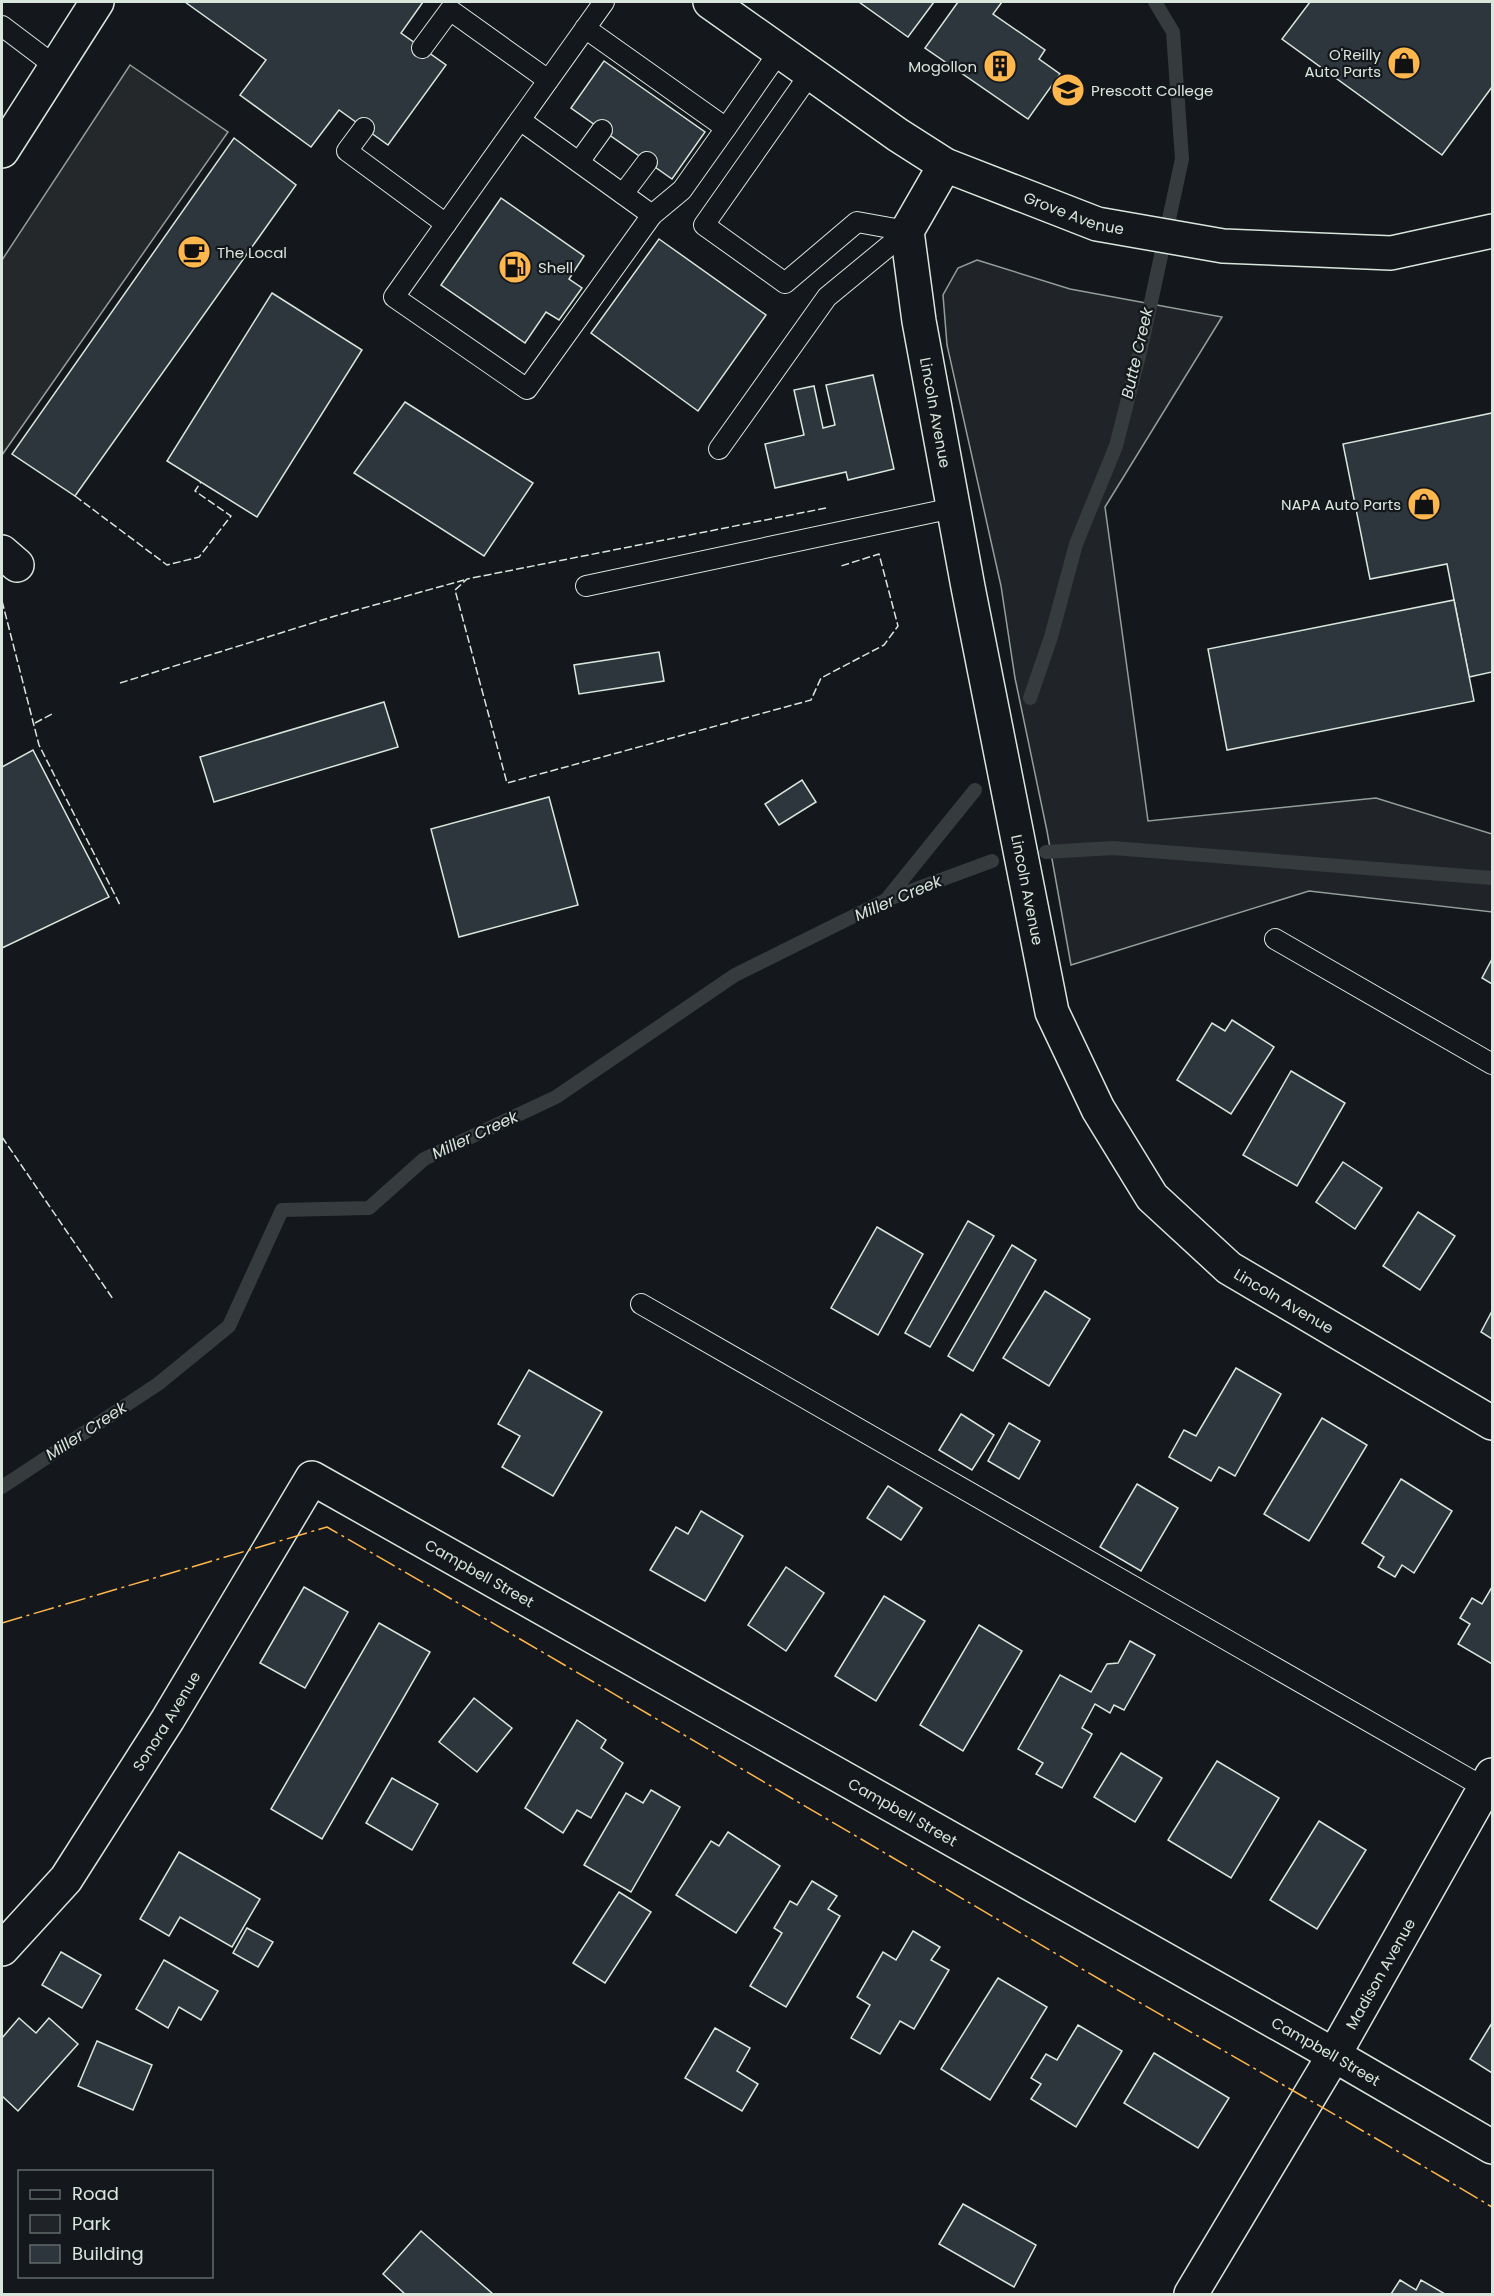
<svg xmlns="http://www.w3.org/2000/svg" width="1494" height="2296" font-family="Poppins,sans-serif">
	<rect width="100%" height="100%" fill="#14181c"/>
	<path fill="#202428" stroke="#939e99" stroke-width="1.5" d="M977 260 1070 289 1222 317 1105 507 1148 821 1376 798 1492 834V912L1309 891 1071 965 1047 831 1015 678 1001 586 947 345 943 295 958 268Z"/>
	<path fill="#24282b" stroke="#939e99" stroke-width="1.5" d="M130 65 228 132 2 455V260Z"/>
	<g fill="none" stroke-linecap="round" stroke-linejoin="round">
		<g stroke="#363b3e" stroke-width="14">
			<path d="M1030 698 1051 637 1076 544 1116 446 1141 348 1182 159 1173 32 1155 2"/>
			<path d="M1046 852 1113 848 1492 878"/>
			<path d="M886 900 975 790"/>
			<path d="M2 1487 158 1384 229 1326 282 1210 369 1208 424 1159 556 1097 735 975 886 900 992 861"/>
		</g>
	</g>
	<g fill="#2c363c" stroke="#d8e6dc" stroke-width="1.5">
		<path d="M185 2H423L401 33 446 65 388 145 339 110 311 147 240 95 266 60Z"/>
		<path d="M859 2H934L908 37Z"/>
		<path d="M958 2H1002L993 14 1045 50 1039 59 1060 74 1028 119 925 48Z"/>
		<path d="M1310 2H1492V87L1442 155 1282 39Z"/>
		<path d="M604 61 705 132 672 179 571 108Z"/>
		<path d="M234 138 296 185 75 496 12 454Z"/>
		<path d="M501 198 584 256 569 279 582 288 559 320 546 312 525 343 441 285Z"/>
		<path d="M659 239 766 315 698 411 591 333Z"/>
		<path d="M272 293 362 350 257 517 167 461Z"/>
		<path d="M873 375 894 469 848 480 846 472 775 488 765 444 804 435 794 390 814 386 823 428 835 425 826 385Z"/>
		<path d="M405 402 533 483 484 556 354 473Z"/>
		<path d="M1492 413V672L1469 677 1447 564 1370 579 1343 444Z"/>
		<path d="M1454 600 1474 701 1227 750 1208 649Z"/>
		<path d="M659 652 664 681 579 694 574 665Z"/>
		<path d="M384 702 398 747 214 802 200 757Z"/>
		<path d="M33 750 109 897 2 948V767Z"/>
		<path d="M802 780 816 802 779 825 765 804Z"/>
		<path d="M549 797 578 905 459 937 431 829Z"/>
		<path d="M1492 959V984L1482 978Z"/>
		<path d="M1232 1020 1274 1047 1231 1114 1177 1080 1212 1023 1225 1031Z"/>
		<path d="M1291 1071 1345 1103 1297 1186 1243 1155Z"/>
		<path d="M1343 1162 1382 1188 1355 1229 1316 1202Z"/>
		<path d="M1418 1212 1455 1236 1420 1290 1383 1266Z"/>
		<path d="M968 1221 994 1236 930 1347 905 1333Z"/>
		<path d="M877 1227 923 1254 878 1335 831 1308Z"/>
		<path d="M1012 1245 1036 1260 973 1371 948 1356Z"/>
		<path d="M1045 1291 1090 1319 1049 1386 1003 1358Z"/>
		<path d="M1492 1311V1339L1481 1332Z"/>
		<path d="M1236 1368 1281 1394 1235 1476 1219 1467 1211 1481 1169 1457 1184 1430 1196 1436Z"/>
		<path d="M529 1370 602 1412 553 1496 502 1467 520 1436 498 1424Z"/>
		<path d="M961 1414 994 1435 972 1470 939 1450Z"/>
		<path d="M1322 1418 1367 1445 1309 1541 1264 1514Z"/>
		<path d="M1009 1423 1040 1441 1019 1479 988 1461Z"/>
		<path d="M1401 1479 1452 1511 1414 1573 1402 1565 1395 1577 1378 1567 1384 1557 1362 1543Z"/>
		<path d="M1137 1484 1178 1508 1141 1571 1100 1547Z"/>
		<path d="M888 1486 922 1508 901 1540 867 1518Z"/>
		<path d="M701 1511 743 1536 705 1601 650 1570 676 1527 688 1534Z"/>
		<path d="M786 1567 824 1593 786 1651 748 1625Z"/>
		<path d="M304 1587 348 1612 305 1688 260 1663Z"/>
		<path d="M1492 1587V1664L1458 1644 1470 1624 1460 1618 1472 1598 1482 1604Z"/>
		<path d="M884 1596 925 1621 876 1701 835 1676Z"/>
		<path d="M379 1623 430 1652 322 1839 271 1809Z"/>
		<path d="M979 1625 1022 1651 963 1751 920 1725Z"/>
		<path d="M1130 1641 1155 1655 1124 1710 1114 1705 1110 1713 1095 1704 1082 1728 1092 1734 1062 1788 1036 1774 1043 1763 1018 1749 1060 1675 1091 1692 1107 1664 1118 1663Z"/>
		<path d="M474 1698 512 1728 477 1772 439 1742Z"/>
		<path d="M577 1720 606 1740 601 1748 623 1763 591 1818 577 1810 563 1833 525 1808Z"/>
		<path d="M1121 1753 1162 1778 1135 1822 1094 1797Z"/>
		<path d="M1217 1761 1279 1798 1231 1878 1168 1840Z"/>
		<path d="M392 1778 438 1804 412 1850 366 1823Z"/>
		<path d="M651 1790 680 1807 631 1892 584 1865 626 1793 643 1803Z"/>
		<path d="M1319 1821 1366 1850 1317 1929 1270 1900Z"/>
		<path d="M728 1832 780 1866 736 1933 676 1895 711 1841 719 1846Z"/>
		<path d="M179 1852 260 1899 232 1947 180 1917 169 1936 140 1919Z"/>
		<path d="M812 1881 837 1896 828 1909 840 1916 786 2007 750 1986 782 1933 774 1928 790 1901 797 1905Z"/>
		<path d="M619 1892 651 1912 605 1983 573 1963Z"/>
		<path d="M247 1928 273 1942 258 1967 233 1953Z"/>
		<path d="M913 1931 940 1947 931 1960 949 1970 914 2029 900 2021 880 2054 851 2038 870 2005 857 1997 883 1952 896 1960Z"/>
		<path d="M61 1952 101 1975 82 2008 42 1985Z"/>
		<path d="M164 1960 218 1991 201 2020 179 2007 168 2028 136 2009Z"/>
		<path d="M998 1978 1047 2007 990 2100 941 2069Z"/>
		<path d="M19 2018 36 2033 49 2018 78 2044 18 2111 2 2096V2038Z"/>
		<path d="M1492 2023V2073L1470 2059Z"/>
		<path d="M1078 2025 1122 2051 1076 2127 1031 2099 1041 2084 1031 2078 1046 2054 1057 2060Z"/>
		<path d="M715 2028 750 2048 737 2071 758 2084 742 2111 685 2078Z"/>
		<path d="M97 2041 152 2065 133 2110 78 2086Z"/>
		<path d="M1154 2053 1229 2098 1198 2148 1124 2103Z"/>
		<path d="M963 2204 1036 2245 1014 2287 939 2244Z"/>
		<path d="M421 2231 493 2294H405L383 2274Z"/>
		<path d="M1400 2280 1416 2290 1421 2280 1445 2294H1391Z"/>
	</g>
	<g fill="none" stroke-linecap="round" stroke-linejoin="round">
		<defs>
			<g id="service">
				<path d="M2 26 55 66"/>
				<path d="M585 28 726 128 682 190 652 215 527 389 394 297 604 2"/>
				<path d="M422 48 450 10 548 80"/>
				<path d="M810 74 704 225 785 283 857 222 907 231"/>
				<path d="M520 120 652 215"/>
				<path d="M364 128 347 151 446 224"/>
				<path d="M726 128 779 52"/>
				<path d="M579 162 602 130"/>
				<path d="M623 194 647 162"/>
				<path d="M719 449 827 297 907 231"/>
				<path d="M586 586 953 508"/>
				<path d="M1275 939 1492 1064"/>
				<path d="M641 1304 1485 1788"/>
			</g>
			<g id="minor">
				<path d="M2 151 97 2"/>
				<path id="s1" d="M945 165 907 231 919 321 968 587 1052 1012 1098 1109 1152 1197 1229 1268 1492 1423"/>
				<path d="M2 552 17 565"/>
				<path id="s2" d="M2 1949 66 1879 168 1719 312 1478 1334 2055 1492 2147"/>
				<path id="s3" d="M1191 2294 1334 2055 1492 1775"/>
			</g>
			<g id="secondary">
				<path id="s4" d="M710 2 898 135 945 165 1097 224 1223 246 1391 253 1492 231"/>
			</g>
		</defs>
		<use href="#service" stroke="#d8e6dc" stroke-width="22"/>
		<use href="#minor" stroke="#d8e6dc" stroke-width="36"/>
		<use href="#secondary" stroke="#d8e6dc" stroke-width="36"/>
		<use href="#service" stroke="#14181c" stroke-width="20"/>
		<use href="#minor" stroke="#14181c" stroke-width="33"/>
		<use href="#secondary" stroke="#14181c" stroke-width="33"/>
		<g stroke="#d8e6dc" stroke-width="1.5" stroke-dasharray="8 3" stroke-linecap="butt">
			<path d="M75 496 167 565 199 557 231 516 195 491 201 482"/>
			<path d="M826 508 467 579 455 590 507 783 811 700 821 678 884 645 898 626 879 554 841 566"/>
			<path d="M2 601 39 745 120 905"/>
			<path d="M120 683 335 616 464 580"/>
			<path d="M35 723 52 714"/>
			<path d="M2 1137 113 1299"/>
		</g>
		<path stroke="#ffb74d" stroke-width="1.5" stroke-dasharray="21 4.5 3 4.5" stroke-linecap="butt" d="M2 1623 327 1527C580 1673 830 1821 1082 1969 1219 2049 1357 2126 1492 2207"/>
	</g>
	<defs>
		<symbol id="shop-disc" viewBox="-11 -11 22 22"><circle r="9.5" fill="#ffb74d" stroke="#14181c"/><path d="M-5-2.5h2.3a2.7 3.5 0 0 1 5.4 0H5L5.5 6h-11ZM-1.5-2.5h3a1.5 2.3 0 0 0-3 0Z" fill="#111"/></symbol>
		<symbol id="building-disc" viewBox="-11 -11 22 22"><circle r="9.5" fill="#ffb74d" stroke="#14181c"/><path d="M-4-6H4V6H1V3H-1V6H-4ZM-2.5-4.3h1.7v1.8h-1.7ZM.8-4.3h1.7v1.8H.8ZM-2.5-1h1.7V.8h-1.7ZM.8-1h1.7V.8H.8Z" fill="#111"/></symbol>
		<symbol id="university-disc" viewBox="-11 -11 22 22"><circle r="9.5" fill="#ffb74d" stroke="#14181c"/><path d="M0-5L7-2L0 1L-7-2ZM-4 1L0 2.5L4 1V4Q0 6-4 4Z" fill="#111"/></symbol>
		<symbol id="cafe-disc" viewBox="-11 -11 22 22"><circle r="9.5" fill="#ffb74d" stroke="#14181c"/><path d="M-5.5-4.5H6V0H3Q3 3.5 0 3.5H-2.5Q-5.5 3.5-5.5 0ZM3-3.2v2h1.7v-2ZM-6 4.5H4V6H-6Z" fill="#111"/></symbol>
		<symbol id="fuel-disc" viewBox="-11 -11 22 22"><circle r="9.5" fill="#ffb74d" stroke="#14181c"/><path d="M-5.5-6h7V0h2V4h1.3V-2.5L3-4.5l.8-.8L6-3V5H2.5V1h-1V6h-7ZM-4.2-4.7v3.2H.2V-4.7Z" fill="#111"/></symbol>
	</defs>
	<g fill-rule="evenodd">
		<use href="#shop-disc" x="1385" y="44" width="38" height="38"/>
		<use href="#building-disc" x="981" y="47" width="38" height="38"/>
		<use href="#university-disc" x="1049" y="71" width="38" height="38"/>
		<use href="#cafe-disc" x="175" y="233" width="38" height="38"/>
		<use href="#fuel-disc" x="496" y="248" width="38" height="38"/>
		<use href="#shop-disc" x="1405" y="485" width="38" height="38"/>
	</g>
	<g text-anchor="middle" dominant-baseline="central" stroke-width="4.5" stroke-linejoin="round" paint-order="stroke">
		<g font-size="15" fill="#d8e6dc" stroke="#14181c" text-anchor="end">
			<text x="1381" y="54">O'Reilly<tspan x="1381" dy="17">Auto Parts</tspan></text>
			<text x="977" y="66">Mogollon</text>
			<text x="1091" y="90" text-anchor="start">Prescott College</text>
			<text x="217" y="252" text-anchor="start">The Local</text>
			<text x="538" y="267" text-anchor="start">Shell</text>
			<text x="1401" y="504">NAPA Auto Parts</text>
		</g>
		<g font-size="15" fill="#d8e6dc" stroke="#14181c">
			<text stroke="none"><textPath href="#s4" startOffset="424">Grove Avenue</textPath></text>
			<text stroke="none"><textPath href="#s1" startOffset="260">Lincoln Avenue</textPath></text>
			<text stroke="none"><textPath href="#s1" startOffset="746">Lincoln Avenue</textPath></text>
			<text stroke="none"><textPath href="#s1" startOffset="1250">Lincoln Avenue</textPath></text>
			<text stroke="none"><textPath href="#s2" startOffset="758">Campbell Street</textPath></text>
			<text stroke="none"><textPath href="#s2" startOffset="282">Sonora Avenue</textPath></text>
			<text stroke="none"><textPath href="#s2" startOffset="1244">Campbell Street</textPath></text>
			<text stroke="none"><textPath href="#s3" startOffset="372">Madison Avenue</textPath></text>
			<text stroke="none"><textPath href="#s2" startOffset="1730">Campbell Street</textPath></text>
		</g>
		<g font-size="16" font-style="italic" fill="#d8e6dc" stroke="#14181c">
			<text transform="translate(1137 353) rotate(-77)">Butte Creek</text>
			<text transform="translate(898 898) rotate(-23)">Miller Creek</text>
			<text transform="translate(475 1135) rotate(-25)">Miller Creek</text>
			<text transform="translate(86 1431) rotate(-33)">Miller Creek</text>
		</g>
	</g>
	<rect width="1494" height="2296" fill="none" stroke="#d8e6dc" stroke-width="6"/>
	<rect x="18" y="2170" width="195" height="108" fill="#14181c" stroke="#626a69" stroke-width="1.5"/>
	<rect x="30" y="2190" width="30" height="9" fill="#14181c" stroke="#626a69" stroke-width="1.5"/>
	<text x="72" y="2200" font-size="18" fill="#d8e6dc">Road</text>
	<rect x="30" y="2215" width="30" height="18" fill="#202428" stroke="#626a69" stroke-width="1.5"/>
	<text x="72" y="2230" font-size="18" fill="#d8e6dc">Park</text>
	<rect x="30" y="2245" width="30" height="18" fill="#2c363c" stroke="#626a69" stroke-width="1.5"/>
	<text x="72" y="2260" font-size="18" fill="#d8e6dc">Building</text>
</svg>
